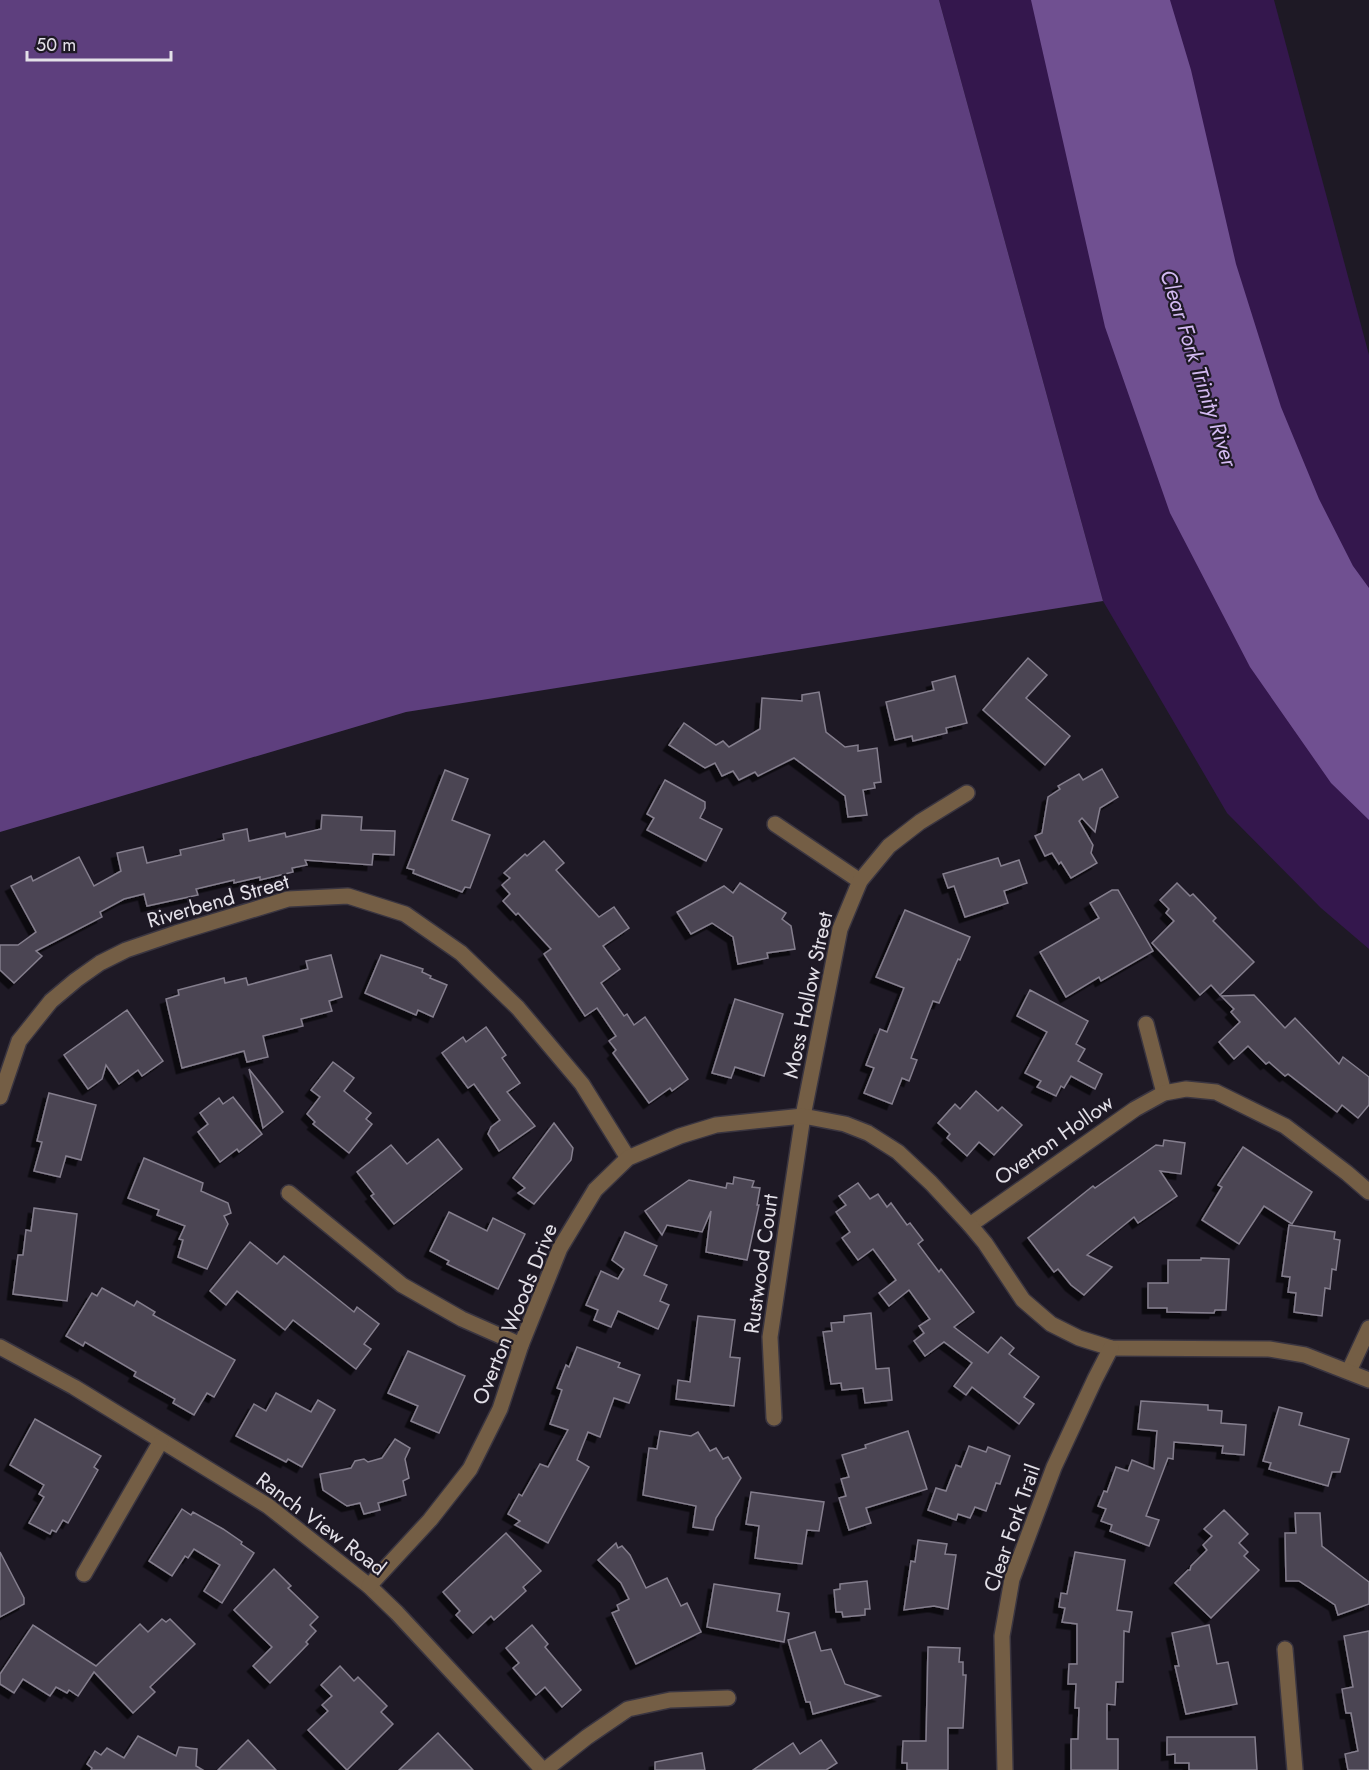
<svg xmlns="http://www.w3.org/2000/svg" width="1369" height="1770" font-family="Jost,sans-serif">
	<defs>
		<filter id="shadow"><feDropShadow dx="-5.5" dy="5.5" stdDeviation="0" flood-color="#0009"/></filter>
	</defs>
	<rect width="100%" height="100%" fill="#1e1925"/>
	<path fill="#34174d" d="M939 0H1274L1369 355V949L1321 908 1227 813 1103 601Z"/>
	<path fill="#5e3f7e" d="M0 0H939L1103 601 406 712 0 832Z"/>
	<path fill="#705091" d="M1031 0H1170L1191 70 1236 264 1281 407 1319 499 1353 566 1369 588V820L1331 783 1250 667 1170 513 1105 327Z"/>
	<g fill="#4b4553" stroke="#847e8d" stroke-width="1.5" filter="url(#shadow)">
		<path d="M1028 658 1047 675 1026 698 1070 736 1045 765 983 710Z"/>
		<path d="M955 676 967 723 946 728 947 733 913 741 912 736 895 740 886 702 934 690 932 682Z"/>
		<path d="M819 692 826 732 845 747 858 745V751L877 748 881 782 874 783 875 788 863 790 867 815 848 817 845 796 794 758 758 776 755 772 739 780 733 771 722 776 715 763 705 768 669 745 684 723 716 745 723 741 729 747 760 729 762 698 802 701V695Z"/>
		<path d="M1102 769 1118 797 1100 808 1095 832 1082 818 1079 821 1093 845 1091 853 1097 863 1071 878 1061 862 1059 864 1052 853 1045 856 1035 836 1042 833 1048 797 1060 789 1058 786 1079 774 1083 780Z"/>
		<path d="M445 770 468 779 452 820 490 835 470 888 465 887 462 892 413 873 414 870 407 868Z"/>
		<path d="M665 780 705 802V808L700 818 722 829 706 861 647 830 654 818 647 814Z"/>
		<path d="M322 815 362 817 361 830 395 831 394 855 373 854 372 865 305 860 307 865 292 868 293 872 260 880V877L234 883V880L196 889 198 895 147 906 144 894 124 899 100 912 102 917 36 951 42 956 14 983 0 970V945H18L36 932 11 886 31 876 33 881 79 857 94 886 121 871 117 853 143 847 147 863 181 855 180 850 224 840 223 834 247 829 249 841 285 833 286 837 321 829Z"/>
		<path d="M544 841 564 863 556 870 599 917 614 907 629 928 603 946 620 969 601 983 624 1016 627 1014 634 1025 645 1017 688 1079 672 1091 670 1088 649 1103 613 1053 616 1050 609 1041 616 1036 597 1008 585 1016 544 954 551 949 518 913 516 915 503 901 510 894 502 885 510 878 504 873 525 854 527 856Z"/>
		<path d="M998 858 1001 866 1019 860 1027 883 1004 891 1008 903 965 917 954 886 948 888 943 874Z"/>
		<path d="M740 883 786 913 782 919 791 926 795 949 767 953 768 958 738 964 733 937 712 923 691 934 677 912 724 886 733 893Z"/>
		<path d="M1177 883 1190 896 1193 894 1216 918 1213 921 1254 962 1220 995 1211 985 1200 995 1152 943 1174 921 1166 913 1169 909 1160 900Z"/>
		<path d="M1112 890H1118L1153 951 1101 981 1099 977 1066 997 1040 952 1099 918 1090 903Z"/>
		<path d="M905 910 970 937 960 960 958 959 939 1003 933 1001 911 1058 917 1060 909 1081 902 1078 892 1104 864 1093 874 1068 866 1065 880 1029 887 1032 904 988 876 977Z"/>
		<path d="M331 955 342 997 329 1001 332 1011 301 1019 303 1026 263 1036 268 1057 247 1062 244 1051 182 1068 166 999 179 995 178 990 224 978 225 983 246 978 248 985 308 969 306 961Z"/>
		<path d="M381 955 423 969 422 972 431 976 430 978 447 985 433 1017 418 1010 416 1015 365 993Z"/>
		<path d="M1030 990 1088 1021 1076 1044 1085 1049 1078 1061 1102 1074 1095 1089 1071 1076 1064 1088 1061 1086 1056 1096 1037 1087 1041 1081 1025 1073 1047 1032 1017 1016Z"/>
		<path d="M1254 995 1285 1028 1295 1018 1339 1064 1343 1057 1369 1077V1105L1358 1118 1342 1105 1337 1112 1288 1074 1285 1076 1269 1062 1266 1064 1248 1046 1234 1059 1219 1042 1240 1022 1231 1012 1234 1009 1221 996Z"/>
		<path d="M735 999 783 1014 764 1076 735 1067 731 1078 712 1073Z"/>
		<path d="M127 1010 163 1061 142 1076 138 1070 119 1084 106 1065 102 1079 88 1089 64 1055Z"/>
		<path d="M486 1027 506 1055 502 1058 520 1083 507 1092 535 1126 499 1151 488 1134 491 1127 500 1120 474 1084 468 1088 442 1053 463 1037 466 1042Z"/>
		<path d="M333 1062 354 1078 344 1091 371 1113 366 1119 372 1124 349 1153 313 1124 315 1122 307 1114 320 1097 311 1090Z"/>
		<path d="M249 1069 283 1112 263 1128Z"/>
		<path d="M976 1091 998 1111 1002 1107 1022 1125 994 1155 979 1142 967 1156 947 1138 950 1134 938 1123 955 1104 960 1109Z"/>
		<path d="M49 1093 96 1105 81 1160 66 1156 60 1177 34 1171 42 1142 37 1141Z"/>
		<path d="M233 1097 262 1134 239 1152 237 1149 220 1162 198 1132 208 1124 200 1113 219 1098 223 1104Z"/>
		<path d="M554 1123 573 1148 571 1160 534 1204 518 1193 525 1188 513 1178Z"/>
		<path d="M438 1139 462 1169 394 1224 371 1196 374 1194 357 1172 391 1145 407 1164Z"/>
		<path d="M1164 1140 1185 1143 1181 1174 1160 1171 1177 1196 1138 1223 1134 1217 1087 1255 1112 1267 1084 1295 1071 1285 1058 1269 1054 1272 1028 1238 1093 1186 1095 1188 1156 1145 1163 1146Z"/>
		<path d="M1243 1147 1312 1192 1292 1224 1264 1206 1239 1244 1202 1220 1222 1187 1218 1185Z"/>
		<path d="M144 1158 203 1183 201 1191 228 1203 231 1213 224 1216 228 1224 207 1269 178 1257 183 1240 179 1239 185 1226 157 1215 159 1210 128 1198Z"/>
		<path d="M734 1177 754 1181 752 1187 760 1188 757 1205H759L747 1260 706 1252 711 1211 702 1232 667 1225 662 1235 645 1211 689 1180 726 1188 727 1183 733 1184Z"/>
		<path d="M858 1183 870 1199 878 1194 887 1207 891 1203 907 1225 910 1223 923 1240 918 1244 939 1272 941 1269 974 1312 954 1327 988 1353 1001 1337 1014 1348 1009 1354 1039 1377 1024 1397 1034 1404 1019 1424 972 1387 966 1395 954 1386 972 1363 944 1342 925 1356 914 1341 924 1333 919 1326 930 1319 909 1290 889 1306 879 1293 896 1280 873 1249 858 1260 842 1238 850 1232 836 1212 846 1205 839 1196Z"/>
		<path d="M34 1208 77 1214 67 1301 13 1294 18 1255H23L26 1230 31 1231Z"/>
		<path d="M449 1212 487 1231 493 1218 525 1234 498 1289 447 1264 449 1261 430 1251Z"/>
		<path d="M1289 1225 1335 1232 1334 1239 1340 1240 1336 1270 1332 1269 1330 1289 1325 1288 1322 1316 1294 1312 1296 1293 1288 1292 1290 1277 1282 1276Z"/>
		<path d="M625 1232 657 1246 644 1275 667 1285 660 1301 669 1305 658 1329 618 1311 611 1327 594 1320 598 1310 586 1305 601 1271 618 1279 624 1269 612 1260Z"/>
		<path d="M250 1242 277 1264 284 1256 354 1312 357 1307 379 1324 364 1344 371 1349 356 1369 293 1320 285 1330 237 1291 226 1305 210 1291Z"/>
		<path d="M1201 1258 1229 1259 1226 1310H1215L1214 1313 1167 1312V1308H1148V1283H1168V1260H1201Z"/>
		<path d="M102 1288 134 1306 137 1301 155 1312 153 1315 235 1360 214 1397 207 1393 194 1415 173 1403 175 1399 134 1376 136 1372 85 1342 83 1346 66 1336 92 1293 97 1296Z"/>
		<path d="M871 1313 876 1369 889 1368 892 1400 865 1403 863 1388 842 1390 841 1383 831 1384 823 1332 832 1331 831 1323 844 1322V1316Z"/>
		<path d="M698 1316 735 1320 730 1357 740 1358 734 1406 676 1399 678 1380 690 1382Z"/>
		<path d="M577 1347 620 1363 618 1367 640 1375 629 1403 614 1398 600 1437 588 1432 577 1460 589 1467 548 1543 515 1525 520 1521 508 1514 519 1494 522 1496 540 1464 548 1467 568 1430 550 1424 562 1390 557 1388 566 1365 569 1367Z"/>
		<path d="M408 1351 465 1376 439 1433 411 1421 418 1406 388 1393Z"/>
		<path d="M276 1393 311 1412 318 1400 335 1410 302 1467 288 1459 286 1462 236 1436 254 1404 266 1411Z"/>
		<path d="M1141 1401 1208 1405V1410L1222 1411 1221 1423 1246 1425 1244 1455 1222 1453 1223 1446 1174 1442 1173 1459 1168 1458 1146 1516 1159 1520 1149 1546 1110 1531 1112 1525 1101 1521 1106 1509 1098 1506 1104 1491 1107 1492 1116 1467 1128 1471 1132 1460 1154 1469 1157 1431 1138 1429Z"/>
		<path d="M1279 1407 1302 1413 1299 1425 1349 1439 1340 1472H1332L1328 1486 1269 1469 1271 1463 1263 1461Z"/>
		<path d="M35 1419 101 1456 94 1467 98 1470 68 1523 63 1520 56 1532 52 1530 50 1534 29 1523 44 1497 39 1494 44 1485 10 1465Z"/>
		<path d="M660 1431 691 1436 698 1432 710 1451 716 1448 723 1459 728 1457 741 1478 716 1518 713 1530 693 1527 696 1506 643 1495 649 1448 657 1449Z"/>
		<path d="M908 1431 927 1489 866 1508 871 1523 849 1530 839 1498 846 1496 841 1479 849 1477 842 1455 866 1448 865 1445Z"/>
		<path d="M395 1439 410 1448 405 1459 409 1478 403 1481 406 1495 378 1503 380 1510 364 1514 360 1503 347 1506 323 1490 320 1474 351 1468 355 1461 364 1459 368 1462 382 1458Z"/>
		<path d="M969 1446 986 1452 988 1447 1010 1456 1000 1484 996 1483 986 1511 975 1507 970 1518 958 1514 956 1520 928 1510 936 1488 946 1491 956 1465 961 1467Z"/>
		<path d="M751 1492 824 1502 819 1531 807 1530 802 1564 755 1558 759 1526 746 1524Z"/>
		<path d="M182 1509 191 1515 193 1512 223 1529 242 1542 241 1544 254 1553 222 1603 204 1591 220 1565 194 1549 188 1558 185 1556 172 1576 149 1561Z"/>
		<path d="M1224 1510 1248 1534 1239 1543 1248 1552 1244 1556 1259 1570 1211 1618 1175 1583 1188 1570H1190L1191 1566 1207 1550 1203 1545 1212 1536 1204 1529Z"/>
		<path d="M1295 1513H1320L1322 1546 1369 1582V1604L1338 1615 1335 1605 1299 1581H1286L1285 1533H1296Z"/>
		<path d="M506 1533 541 1571 523 1587 526 1591 494 1620 491 1616 473 1633 456 1615 460 1611 443 1592Z"/>
		<path d="M918 1540 947 1544 945 1554 956 1555 948 1609 934 1606 904 1610 911 1561 915 1562Z"/>
		<path d="M616 1543 618 1548 622 1546 630 1555 646 1588 667 1578 681 1606 687 1603 701 1632 636 1664 612 1613 619 1610 617 1605 629 1599 621 1583 598 1560Z"/>
		<path d="M0 1552 24 1598V1604L0 1617Z"/>
		<path d="M1075 1552 1125 1560 1117 1610 1132 1612 1129 1632 1124 1631 1123 1682H1116L1115 1705 1107 1704V1739H1118V1770H1071V1739H1078L1079 1708H1075L1076 1684H1068L1069 1664H1077V1624L1062 1622 1065 1608 1059 1607 1061 1593 1067 1594Z"/>
		<path d="M274 1569 291 1586 288 1588 318 1617 310 1625 316 1631 306 1642 308 1644 270 1683 253 1666 272 1647 234 1610Z"/>
		<path d="M867 1581 870 1609H865V1615L843 1617 842 1612H836L834 1590 840 1589V1584Z"/>
		<path d="M714 1584 780 1594 777 1611 789 1613 784 1642 707 1627Z"/>
		<path d="M162 1619 166 1622 170 1619 195 1644 150 1687 155 1692 133 1713 94 1672 78 1696 69 1690 67 1693 56 1687 50 1696 23 1679 14 1693 0 1684V1674L33 1625 96 1666 140 1624 148 1632Z"/>
		<path d="M532 1625 548 1644 545 1647 581 1690 562 1707 545 1687 536 1695 513 1668 519 1663 506 1648Z"/>
		<path d="M1209 1625 1217 1664 1228 1662 1237 1704 1186 1714 1175 1666H1179L1172 1633Z"/>
		<path d="M1369 1631V1770H1348L1345 1754 1358 1751 1351 1713H1346L1342 1689 1353 1687 1344 1636Z"/>
		<path d="M815 1632 821 1651 831 1649 845 1684 880 1696 813 1714 810 1702H806L788 1640Z"/>
		<path d="M928 1647 960 1648 959 1662H963V1675H966L963 1728H948V1770H907V1763H902L903 1741H926Z"/>
		<path d="M340 1666 354 1681 358 1677 387 1706 381 1712 393 1724 347 1770 308 1730 328 1711 322 1705 332 1696 321 1685Z"/>
		<path d="M438 1733 473 1770H399Z"/>
		<path d="M138 1736 176 1756 179 1747 197 1749 196 1766 203 1770H91L92 1768 87 1764 95 1751 101 1755 107 1748 124 1758Z"/>
		<path d="M1167 1737H1255L1257 1770H1189V1763H1175V1754L1167 1755Z"/>
		<path d="M248 1740 276 1770H218Z"/>
		<path d="M821 1740 837 1763 826 1770H753L793 1743 800 1754Z"/>
		<path d="M702 1753 705 1770H655V1762Z"/>
	</g>
	<g fill="none" stroke-linecap="round" stroke-linejoin="round">
		<defs>
			<g id="minor">
				<path d="M775 824 860 881"/>
				<path d="M1146 1024 1164 1093"/>
				<path d="M0 1097 19 1041 51 1001 76 980 100 963 126 950 176 933 288 899 348 896 405 914 461 953 518 1008 582 1084 628 1158"/>
				<path d="M289 1193 402 1285 462 1319 521 1345"/>
				<path d="M970 1225 1135 1109 1164 1093 1186 1089 1216 1092 1285 1126 1347 1173 1369 1192"/>
				<path d="M0 1347 74 1387 268 1506 369 1586 397 1613 543 1770"/>
				<path d="M1349 1371 1369 1328"/>
				<path d="M774 1418 770 1337 803 1116 840 929 860 881 889 846 920 822 967 793"/>
				<path d="M84 1574 161 1441"/>
				<path d="M369 1586 430 1520 470 1469 500 1409 521 1345 560 1248 595 1190 628 1158 680 1136 716 1125 803 1116 845 1124 868 1133 898 1152 931 1183 970 1225 985 1243 1023 1300 1051 1324 1079 1338 1111 1348 1269 1349 1305 1355 1369 1380"/>
				<path d="M1285 1649 1295 1770"/>
				<path d="M545 1770 587 1737 628 1709 670 1700 728 1698"/>
				<path d="M1005 1770 1002 1636 1012 1579 1054 1467 1095 1379 1111 1348"/>
			</g>
		</defs>
		<use href="#minor" stroke="#3a3540" stroke-width="18"/>
		<use href="#minor" stroke="#745e45" stroke-width="15"/>
	</g>
	<g text-anchor="middle" dominant-baseline="central" stroke-width="4.5" stroke-linejoin="round" paint-order="stroke">
		<g font-size="21" fill="#e3e0e8" stroke="#1e1925">
			<text transform="translate(218 901) rotate(-16)">Riverbend Street</text>
			<text transform="translate(808 995) rotate(-78)">Moss Hollow Street</text>
			<text transform="translate(1054 1140) rotate(-35)">Overton Hollow</text>
			<text transform="translate(761 1264) rotate(-82)">Rustwood Court</text>
			<text transform="translate(515 1314) rotate(-68)">Overton Woods Drive</text>
			<text transform="translate(321 1524) rotate(37)">Ranch View Road</text>
			<text transform="translate(1012 1528) rotate(-71)">Clear Fork Trail</text>
		</g>
		<g font-size="22" font-style="italic" fill="#d4bbf3" stroke="#1e1925">
			<text transform="translate(1199 368) rotate(72)">Clear Fork Trinity River</text>
		</g>
	</g>
	<path d="M27 51v9h144v-9" fill="none" stroke="#e3e0e8" stroke-width="3"/>
	<text x="36" y="51" font-size="18" fill="#e3e0e8" stroke="#1e1925" stroke-width="4.5" paint-order="stroke">50 m</text>
</svg>
